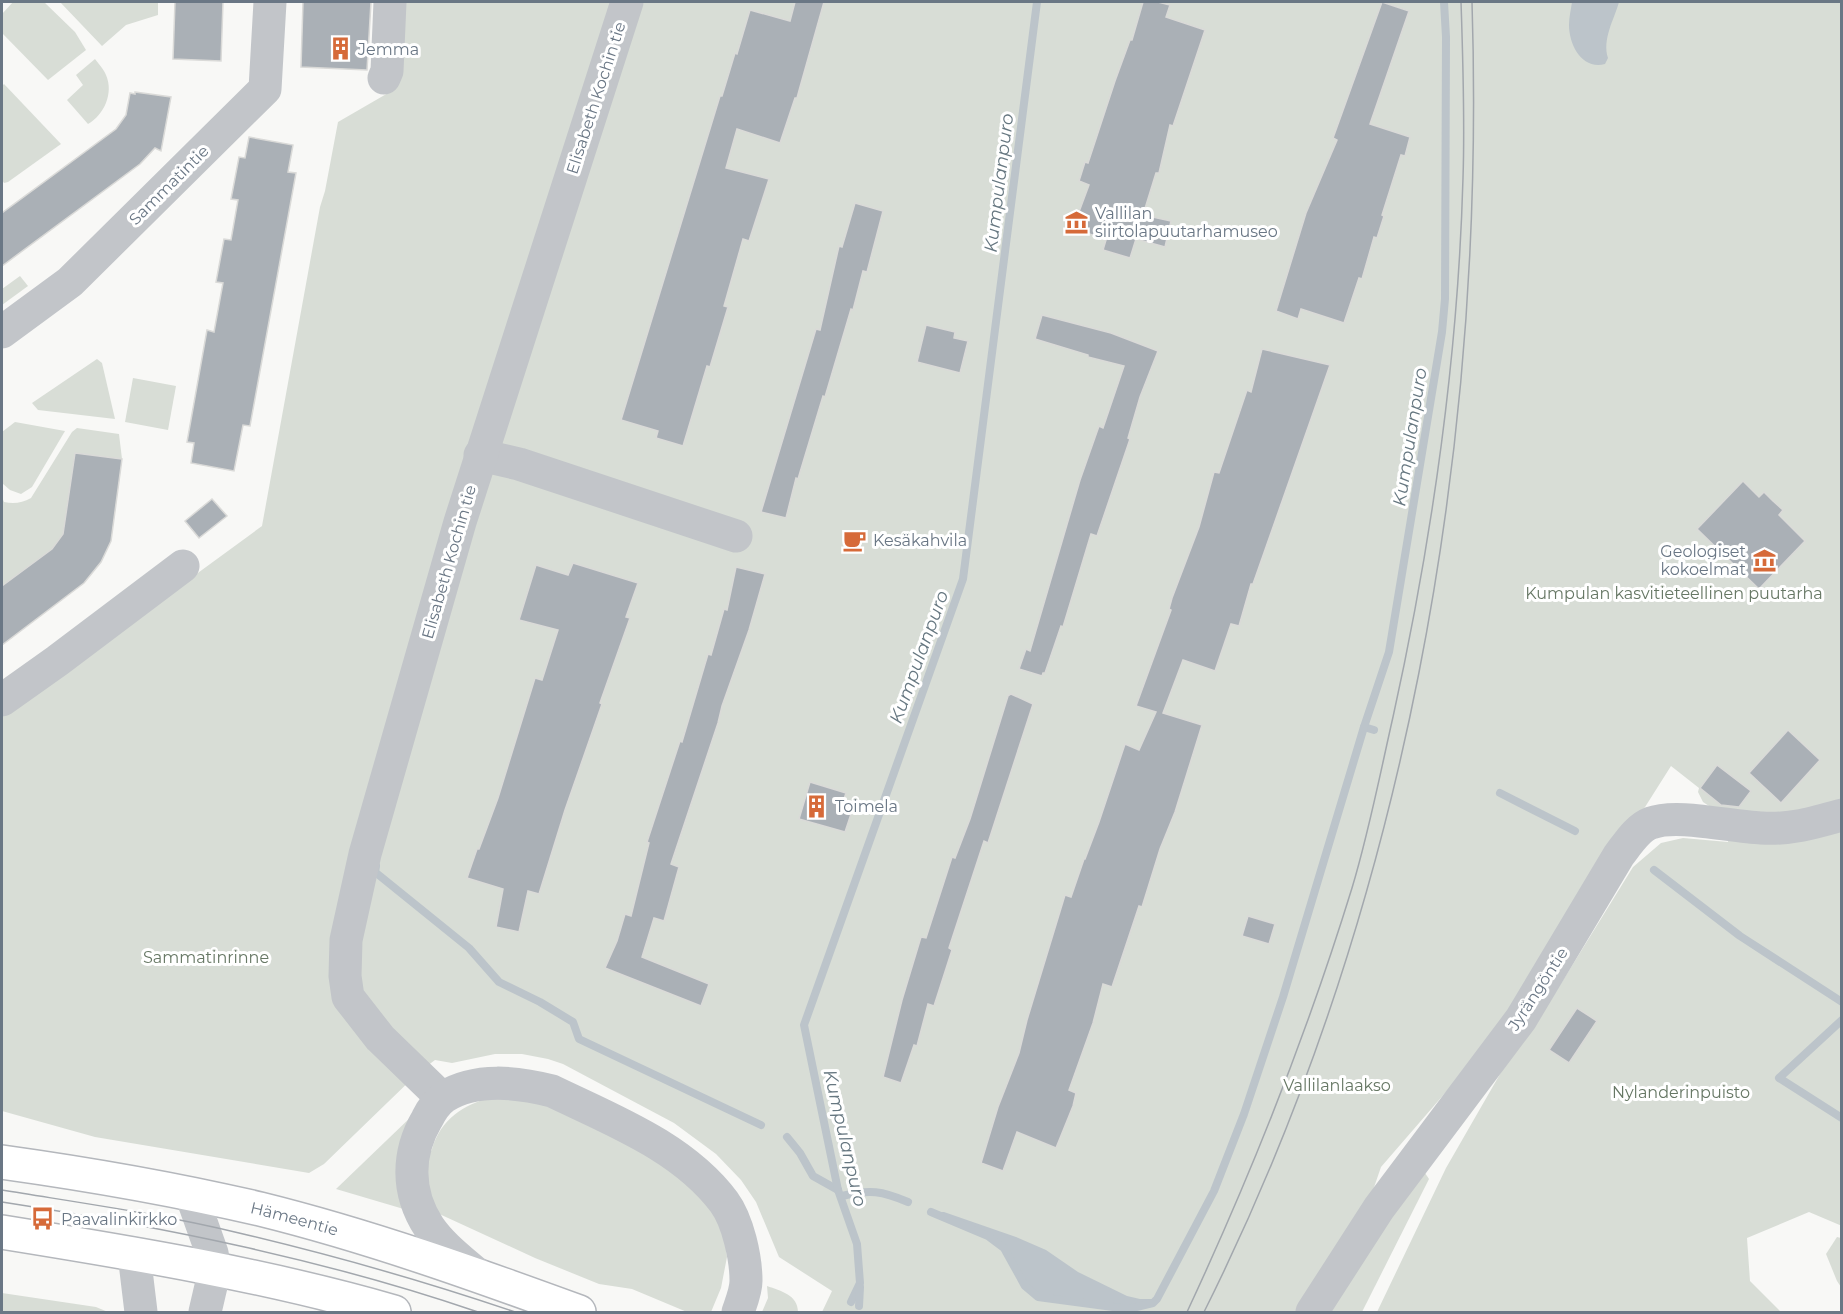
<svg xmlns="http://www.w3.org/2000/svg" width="1843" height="1314" font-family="Montserrat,sans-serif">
	<rect width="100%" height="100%" fill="#f8f8f6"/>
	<g fill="#d8ddd6">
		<path d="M13 2H44L75 32 86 50 48 80 2 33V14Z"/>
		<path d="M60 2H158V15L126 25 102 46Z"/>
		<path d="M398 2H1841L1842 1226 1809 1212 1747 1238 1750 1281 1781 1312H1377L1446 1168 1511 1055 1557 990 1633 867 1661 843 1683 838 1728 842 1730 820 1703 802 1698 792 1699 788 1671 766 1516 1011 1381 1167 1370 1199 1297 1312H822L832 1291 779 1257 756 1202 741 1180 716 1154 674 1123 563 1064 548 1059 522 1054H495L452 1063 435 1060 419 1072 324 1164 309 1173 95 1137 2 1111V716L262 526 320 207 325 191 338 122 395 89Z"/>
		<path d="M95 59C99 64 104 70 106 75 114 93 104 115 88 124L67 100 83 85 76 75Z"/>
		<path d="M4 84 61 144 8 182 4 183 2 180V86Z"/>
		<path d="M20 276 28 286 2 305V289Z"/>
		<path d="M97 359 102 363 115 419 38 410 32 403Z"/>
		<path d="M133 378 176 386 168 430 125 422Z"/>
		<path d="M15 422 65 431 32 487 21 494 10 490 2 483V432Z"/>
		<path d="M77 428 119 434 122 459 75 453 63 534 52 549 2 586V497L4 502C14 504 22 503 31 498L72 432Z"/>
		<path d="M492 1097 530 1098 658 1155 722 1214 727 1257 721 1288 711 1312H687L632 1289 599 1284 535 1258 435 1212C432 1200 424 1178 426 1166 426 1161 430 1154 432 1149 441 1119 463 1105 492 1097Z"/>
		<path d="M413 1115 407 1210 336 1189Z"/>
		<path d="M1423 1170 1429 1179 1362 1312H1323Z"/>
		<path d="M1837 1237 1841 1238V1287L1837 1281 1826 1254Z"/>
		<path d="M767 1286C781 1291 798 1295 798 1312H762L768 1298Z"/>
		<path d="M2 1293 96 1307 108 1312H2Z"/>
	</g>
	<g fill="#bcc4ca">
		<path d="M1572 2H1619C1614 20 1602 39 1608 58L1605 64C1582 70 1569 45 1569 25 1569 17 1571 9 1572 2Z"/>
		<path d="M931 1212H944L1016 1237 1046 1250 1078 1272 1127 1296 1140 1299H1157L1153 1303 1128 1309 1038 1297 1025 1286 1004 1248 988 1236Z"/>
	</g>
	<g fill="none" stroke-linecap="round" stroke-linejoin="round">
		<g stroke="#bcc4ca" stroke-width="8">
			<path d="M1364 727 1374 730"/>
			<path d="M1500 793 1575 831"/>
			<path d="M376 866 375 872 469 948 499 982 540 1002 573 1022 579 1039 761 1125"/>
			<path d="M1654 870 1740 936 1842 1002"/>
			<path d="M1842 1020 1779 1078 1842 1118"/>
			<path d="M787 1137 800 1153 813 1176 838 1190"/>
			<path d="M842 1196C870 1189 882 1191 908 1202"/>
			<path d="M931 1212 988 1236 1004 1248 1025 1286 1038 1297 1128 1309 1153 1303 1157 1299 1214 1191 1244 1114 1283 997 1364 727 1389 652 1442 332 1445 299 1446 37 1444 2"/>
			<path d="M851 1302 860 1283 857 1244 838 1190 804 1025 963 579 1037 2"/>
			<path d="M859 1306 860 1287"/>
		</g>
	</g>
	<g fill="#aab0b6" stroke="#dadad8" stroke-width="1.5">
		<path d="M175 2H223L221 61 173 59Z"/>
		<path d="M303 2H371L367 70 301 67Z"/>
		<path d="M795 2H824L800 87 797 98H795L780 143 737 129 726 168 769 179 749 241 743 239 724 306 728 307 710 367 707 366 683 446 656 438 658 431 621 420 720 96H722L735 53 737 54 750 10 790 21Z"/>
		<path d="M1143 2H1158L1170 5 1166 17 1205 30 1173 126 1170 125 1159 173H1156L1143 215 1171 221 1165 247 1136 239 1130 258 1103 250 1106 240 1073 228 1089 185 1079 181 1085 162 1088 163 1115 81 1130 40H1132Z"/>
		<path d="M1382 2 1409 11 1370 124 1410 137 1405 156 1401 155 1382 215 1384 216 1377 238 1374 237 1362 279 1359 278 1344 323 1301 309 1298 319 1276 311 1306 213 1337 140 1333 138Z"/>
		<path d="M135 92 171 97 161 151 155 148 140 164 2 266V213L116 129 126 115 130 93 135 94Z"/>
		<path d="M249 137 293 145 288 172 296 173 250 426 243 425 234 471 191 463 194 443 187 442 207 330 214 332 223 283 216 282 224 239 231 240 238 200 231 199 239 157 245 158Z"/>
		<path d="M855 203 883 211 867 272 863 271 853 310 851 309 825 397 823 396 798 479 796 478 786 518 761 512 816 329 820 330 839 246 842 247Z"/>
		<path d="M1042 315 1111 333 1158 351 1140 397 1128 438 1130 439 1097 536 1091 534 1063 627 1061 626 1045 673H1043L1042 676 1019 669 1026 649 1030 651 1080 480 1099 426 1103 428 1124 366 1088 357V355L1035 339Z"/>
		<path d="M926 325 955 332 954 338 968 341 960 373 917 362Z"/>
		<path d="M1262 349 1330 365 1253 584H1251L1239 626 1231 624 1215 671 1183 660 1163 713 1202 725 1175 812 1160 849 1142 907 1139 906 1112 987 1103 984 1093 1023 1069 1090 1076 1093 1073 1106 1056 1148 1017 1132 1003 1171 981 1163 998 1107 1019 1053 1027 1020 1065 895 1071 897 1084 859H1085L1099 822 1125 744 1139 750 1156 712 1136 706 1171 610 1169 609 1172 598 1199 527 1214 472 1219 473 1247 390 1251 392Z"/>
		<path d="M75 453 122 459 111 541 101 562 84 583 2 645V586L52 549 63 534Z"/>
		<path d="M1743 481 1759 497 1764 492 1773 501 1783 510 1779 515 1805 541 1759 589 1697 529Z"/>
		<path d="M212 499 227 516 199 538 185 521Z"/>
		<path d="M573 563 638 583 626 617 630 618 600 703 602 704 565 810 539 894 528 891 519 932 496 927 503 889 467 878 477 849H479L498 798 535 678 542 680 558 630 519 620 536 565 568 575Z"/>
		<path d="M736 567 765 574 749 630 722 706 718 723 671 864 679 867 664 921 654 918 642 957 709 984 701 1006 605 968 617 941 625 914 631 916 649 843 647 842 680 741 682 742 708 654 711 655 724 609 727 610Z"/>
		<path d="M1011 694 1033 704 988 843 984 841 949 948 952 950 934 1006 928 1004 917 1046 914 1045 901 1083 883 1077 902 1000 921 937 926 938 952 857 955 858 970 819 1008 696Z"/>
		<path d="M1788 730 1820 760 1781 803 1749 773Z"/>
		<path d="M1717 765 1751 791 1739 807 1721 805 1700 788Z"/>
		<path d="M810 782 846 793 840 811 851 814 845 832 799 819Z"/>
		<path d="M1248 916 1275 924 1269 944 1242 936Z"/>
		<path d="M1577 1008 1597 1021 1569 1063 1549 1050Z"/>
	</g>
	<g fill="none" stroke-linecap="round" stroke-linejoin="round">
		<defs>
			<g id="major">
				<path id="s1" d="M2 1162C88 1174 175 1189 260 1209 369 1236 475 1274 579 1312"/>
				<path d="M2 1232C133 1253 266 1275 394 1312"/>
			</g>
		</defs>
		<use href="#major" stroke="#b4b7bc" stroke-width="36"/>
		<g stroke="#c2c5c9" stroke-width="33">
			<path d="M384 78 387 71 390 2"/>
			<path d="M2 332 70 282 265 89 270 2"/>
			<path d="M480 455 519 464 736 536"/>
			<path d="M2 700 57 661 183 566"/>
			<path d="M442 1098 380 1038 348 997 345 976 346 940 365 854 460 522 627 2"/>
			<path d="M191 1194 212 1253 215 1269 205 1312"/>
			<path d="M134 1254 141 1312"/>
			<path d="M478 1275C461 1260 442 1246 429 1227 406 1192 407 1153 427 1119 431 1111 437 1102 444 1097 476 1077 517 1082 552 1091 612 1120 683 1147 724 1202 738 1221 746 1258 746 1281 746 1291 741 1303 738 1312"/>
			<path d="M1312 1312 1379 1208 1521 1019 1619 855C1627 845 1637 828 1651 823 1677 813 1731 827 1761 828 1790 830 1814 823 1842 815"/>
		</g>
		<use href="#major" stroke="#fff" stroke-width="33"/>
		<g stroke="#a2a7ad" stroke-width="1.5">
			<path d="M2 1190C81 1203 161 1214 239 1233 332 1255 424 1281 515 1312"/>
			<path d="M2 1202C163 1227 323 1259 478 1312"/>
			<path d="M1187 1312C1251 1175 1307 1034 1352 888 1369 832 1380 774 1393 717 1432 540 1458 359 1463 178 1465 119 1463 60 1461 2"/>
			<path d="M1204 1312C1405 910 1486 450 1472 2"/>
		</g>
	</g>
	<defs>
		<symbol id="building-bare" viewBox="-9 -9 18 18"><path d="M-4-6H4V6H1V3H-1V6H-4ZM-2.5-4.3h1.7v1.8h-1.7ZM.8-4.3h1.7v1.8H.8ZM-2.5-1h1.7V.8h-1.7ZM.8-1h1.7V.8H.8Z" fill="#d66a39" stroke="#fff" stroke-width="2.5" paint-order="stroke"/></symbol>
		<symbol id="museum-bare" viewBox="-9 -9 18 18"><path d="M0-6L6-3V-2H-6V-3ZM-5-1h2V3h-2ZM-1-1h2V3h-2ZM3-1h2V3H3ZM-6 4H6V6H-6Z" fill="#d66a39" stroke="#fff" stroke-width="2.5" paint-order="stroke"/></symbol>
		<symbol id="cafe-bare" viewBox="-9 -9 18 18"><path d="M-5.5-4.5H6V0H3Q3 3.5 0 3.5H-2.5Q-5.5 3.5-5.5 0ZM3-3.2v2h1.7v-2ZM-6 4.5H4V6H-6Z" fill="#d66a39" stroke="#fff" stroke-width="2.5" paint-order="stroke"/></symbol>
		<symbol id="bus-bare" viewBox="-9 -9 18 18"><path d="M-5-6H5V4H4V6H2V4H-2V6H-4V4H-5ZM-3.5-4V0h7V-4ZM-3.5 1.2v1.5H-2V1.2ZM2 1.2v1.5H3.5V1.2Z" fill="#d66a39" stroke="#fff" stroke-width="2.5" paint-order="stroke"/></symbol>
	</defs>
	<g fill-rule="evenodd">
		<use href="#building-bare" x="324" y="32" width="33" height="33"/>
		<use href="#museum-bare" x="1060" y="206" width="33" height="33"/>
		<use href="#cafe-bare" x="838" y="524" width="33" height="33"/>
		<use href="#museum-bare" x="1748" y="544" width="33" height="33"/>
		<use href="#building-bare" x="800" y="790" width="33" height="33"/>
		<use href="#bus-bare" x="26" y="1202" width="33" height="33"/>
	</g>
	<g text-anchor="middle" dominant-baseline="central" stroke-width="6" stroke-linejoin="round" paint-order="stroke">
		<g font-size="16" fill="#6a7785" stroke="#fff" text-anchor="start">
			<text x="358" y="49">Jemma</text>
			<text x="1095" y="213">Vallilan<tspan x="1095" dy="18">siirtolapuutarhamuseo</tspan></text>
			<text x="873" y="540">Kesäkahvila</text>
			<text x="1746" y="551" text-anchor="end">Geologiset<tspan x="1746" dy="18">kokoelmat</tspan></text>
			<text x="835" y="806">Toimela</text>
			<text x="61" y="1219">Paavalinkirkko</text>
		</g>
		<g font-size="16" fill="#6a7785" stroke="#fff">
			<text transform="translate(596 98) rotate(-72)">Elisabeth Kochin tie</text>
			<text transform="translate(169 185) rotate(-45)">Sammatintie</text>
			<text transform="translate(449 562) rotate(-74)">Elisabeth Kochin tie</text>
			<text transform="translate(1538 989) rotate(-57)">Jyrängöntie</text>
			<text stroke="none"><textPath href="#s1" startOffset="298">Hämeentie</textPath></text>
		</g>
		<g font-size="16" fill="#667764" stroke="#fff">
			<text x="1674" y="593">Kumpulan kasvitieteellinen puutarha</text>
			<text x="206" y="957">Sammatinrinne</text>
			<text x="1337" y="1085">Vallilanlaakso</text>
			<text x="1681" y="1092">Nylanderinpuisto</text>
		</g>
		<g font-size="18" font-style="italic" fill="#667780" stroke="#fff">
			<text transform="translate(999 183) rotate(-83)">Kumpulanpuro</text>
			<text transform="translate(1410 437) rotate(-81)">Kumpulanpuro</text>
			<text transform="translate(919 657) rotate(-70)">Kumpulanpuro</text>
			<text transform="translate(845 1138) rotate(77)">Kumpulanpuro</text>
		</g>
	</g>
	<rect width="1843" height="1314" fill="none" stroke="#6a7785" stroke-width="6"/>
</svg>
